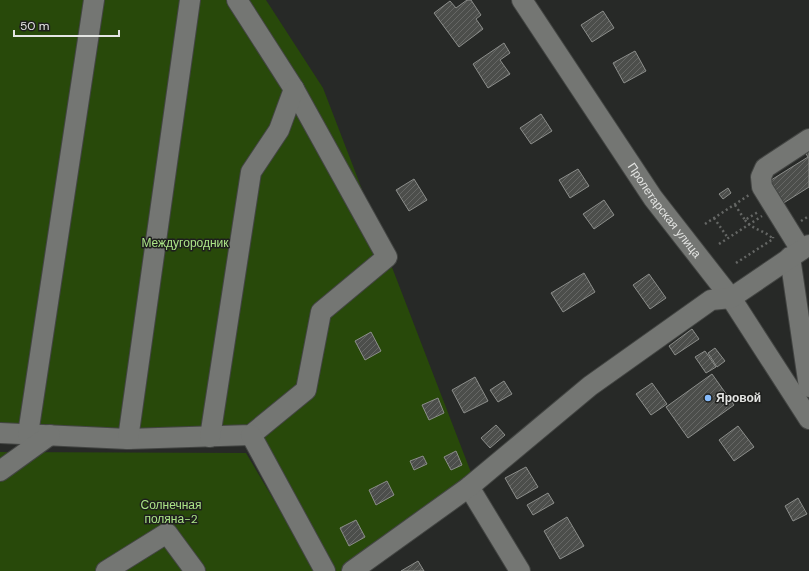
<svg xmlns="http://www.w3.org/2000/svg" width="809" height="571" font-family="'DM Sans',sans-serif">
	<defs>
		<pattern id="building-hatch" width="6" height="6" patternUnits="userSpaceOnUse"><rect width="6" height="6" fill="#4c4e4b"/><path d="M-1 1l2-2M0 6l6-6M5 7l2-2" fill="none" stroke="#666765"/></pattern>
	</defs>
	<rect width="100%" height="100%" fill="#272927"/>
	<g fill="#28490a">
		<path d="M0 0H266L323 88 472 475 342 571H334L249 428 0 435Z"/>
		<path d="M0 452 246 453 316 571H0Z"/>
	</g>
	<g fill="url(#building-hatch)" stroke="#8c8e8b">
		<path d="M467 0H471L481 15 476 19 483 29 459 47 434 13 450 1 456 8Z"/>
		<path d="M603 11 614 28 592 42 581 25Z"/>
		<path d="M504 43 510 53 500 60 510 74 488 88 473 64Z"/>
		<path d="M635 51 646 71 624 83 613 63Z"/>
		<path d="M541 114 552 131 531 144 520 128Z"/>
		<path d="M809 141V187L782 204 768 182 808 157 801 146Z"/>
		<path d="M578 169 589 186 570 198 559 180Z"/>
		<path d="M414 179 427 200 409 211 396 190Z"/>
		<path d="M728 188 731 193 723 199 719 194Z"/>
		<path d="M604 200 614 215 594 229 583 214Z"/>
		<path d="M584 273 595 292 563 312 551 293Z"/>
		<path d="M649 274 666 298 650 309 633 285Z"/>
		<path d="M692 329 699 339 675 355 669 346Z"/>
		<path d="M371 332 381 351 365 360 355 341Z"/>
		<path d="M715 348 725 361 717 367 708 353Z"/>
		<path d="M705 351 716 367 706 373 695 357Z"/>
		<path d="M712 374 734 405 688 438 666 407Z"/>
		<path d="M475 377 488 401 464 413 452 390Z"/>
		<path d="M504 381 512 394 498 402 490 390Z"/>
		<path d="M652 383 667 404 651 415 636 394Z"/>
		<path d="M438 398 444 413 429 420 422 405Z"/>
		<path d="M496 425 505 435 490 448 481 438Z"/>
		<path d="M738 426 754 447 734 461 719 440Z"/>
		<path d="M456 451 462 465 451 470 444 457Z"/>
		<path d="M423 456 427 464 414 470 410 461Z"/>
		<path d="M526 467 538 487 517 499 505 478Z"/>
		<path d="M387 481 394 495 376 505 369 490Z"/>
		<path d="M548 493 554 503 533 515 527 505Z"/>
		<path d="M798 498 807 514 793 521 785 506Z"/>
		<path d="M567 517 584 546 560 559 544 531Z"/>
		<path d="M356 520 365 537 349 546 340 528Z"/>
		<path d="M418 561 424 571H401Z"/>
	</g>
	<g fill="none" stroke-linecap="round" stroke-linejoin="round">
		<defs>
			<g id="minor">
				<path id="s1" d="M522 0 653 198 731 298 809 419"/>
				<path d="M801 250 762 187 761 177 765 168 809 139"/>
				<path d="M790 257 809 387"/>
				<path d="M0 433 128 439 251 435 306 390 321 312 387 257 294 89 237 0"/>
				<path d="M28 434 94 0"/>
				<path d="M251 435 325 571"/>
				<path d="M210 437 251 172 279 130 294 89"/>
				<path d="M128 439 190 0"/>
				<path d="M0 471 50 435"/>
				<path d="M469 487 520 571"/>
				<path d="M106 571 167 533 195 571"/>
				<path d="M352 571 469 487 590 386 711 300 731 298 809 245"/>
			</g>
		</defs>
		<use href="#minor" stroke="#434543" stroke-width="22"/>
		<g stroke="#656765" stroke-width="2.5" stroke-dasharray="2 3" stroke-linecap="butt">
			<path d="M735 205 745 220 758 212"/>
			<path d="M714 218 728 238"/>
			<path d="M745 220C752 230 765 230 773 239V237"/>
			<path d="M801 221 809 216"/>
			<path d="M705 224 749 195"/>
			<path d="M719 244 762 216"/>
			<path d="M736 263 773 239"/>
		</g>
		<use href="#minor" stroke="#747673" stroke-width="20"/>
	</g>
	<circle fill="#86bbfb" stroke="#1e1f1d" stroke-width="1.5" cx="708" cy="398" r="4"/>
	<g text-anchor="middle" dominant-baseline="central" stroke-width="3" stroke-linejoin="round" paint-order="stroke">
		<g font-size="12" fill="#e4e5e3" stroke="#1e1f1d">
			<text stroke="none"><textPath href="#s1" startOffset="254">Пролетарская улица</textPath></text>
		</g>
		<g font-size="12" fill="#abe487" stroke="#1e1f1d">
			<text x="185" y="243">Междугородник</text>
			<text x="171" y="505">Солнечная<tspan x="171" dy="14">поляна-2</tspan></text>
		</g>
		<g font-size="12" font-weight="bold" fill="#e4e5e3" stroke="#1e1f1d" text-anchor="start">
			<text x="716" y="398">Яровой</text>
		</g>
	</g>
	<path d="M14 30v6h105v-6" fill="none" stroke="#e4e5e3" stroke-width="2"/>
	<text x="20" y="30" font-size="12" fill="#e4e5e3" stroke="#1e1f1d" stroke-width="3" paint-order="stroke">50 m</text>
</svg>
